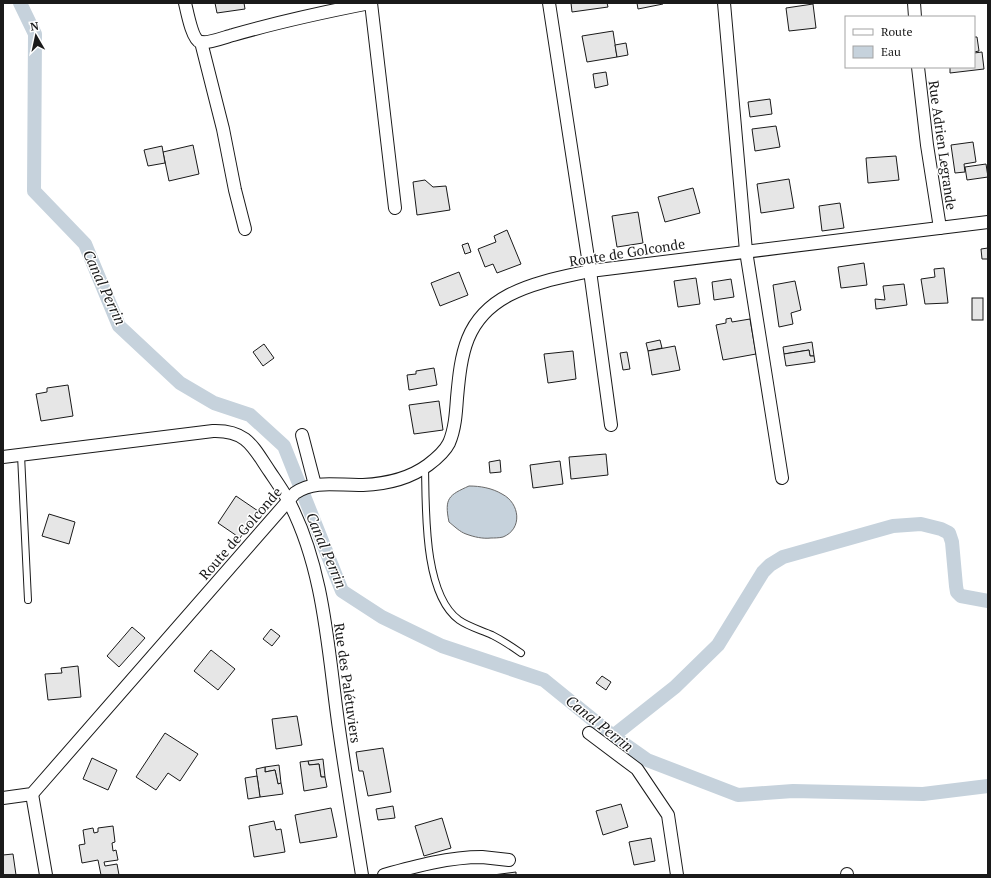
<svg xmlns="http://www.w3.org/2000/svg" width="991" height="878" font-family="'PT Serif',serif">
	<rect width="100%" height="100%" fill="#fff"/>
	<path fill="#c6d2dc" stroke="#6a6a6a" d="M469 486C480 486 492 488 502 494 520 503 523 529 503 537 499 538 494 538 491 538 483 539 474 537 466 534 460 532 454 526 449 522 444 498 449 495 469 486Z"/>
	<g fill="none" stroke-linecap="round" stroke-linejoin="round">
		<g stroke="#c6d2dc" stroke-width="14">
			<path d="M20 3 35 34 34 191 85 244 119 326 180 383 214 403 250 415 284 446 342 591 382 617 442 646 544 680 613 736 647 760 738 795 793 791 923 794 988 786"/>
			<path d="M613 736 675 687 718 645 763 572 770 565 783 557 893 526 921 524 941 529 949 533 952 542 956 586 957 592 961 596 988 601"/>
		</g>
	</g>
	<g fill="#e6e6e6" stroke="#1a1a1a">
		<path d="M215 3H244L245 9 217 13Z"/>
		<path d="M571 3H607L608 7 572 12Z"/>
		<path d="M637 3H662L663 4 638 9Z"/>
		<path d="M813 4 816 28 789 31 786 8Z"/>
		<path d="M613 31 617 57 587 62 582 36Z"/>
		<path d="M974 37H977L979 51 974 52Z"/>
		<path d="M626 43 628 55 617 57 615 45Z"/>
		<path d="M982 52 984 69 950 73V67H974V53Z"/>
		<path d="M606 72 608 85 595 88 593 74Z"/>
		<path d="M770 99 772 114 750 117 748 102Z"/>
		<path d="M776 126 780 147 755 151 752 129Z"/>
		<path d="M973 142 976 162 964 164 965 172 955 173 951 145Z"/>
		<path d="M193 145 199 174 169 181 163 152Z"/>
		<path d="M162 146 165 163 148 166 144 150Z"/>
		<path d="M896 156 899 180 868 183 866 158Z"/>
		<path d="M986 164 988 177 967 180 965 167Z"/>
		<path d="M789 179 794 208 761 213 757 184Z"/>
		<path d="M425 180 433 187 446 186 450 210 417 215 413 182Z"/>
		<path d="M693 188 700 213 665 222 658 197Z"/>
		<path d="M840 203 844 228 822 231 819 206Z"/>
		<path d="M638 212 643 243 617 247 612 216Z"/>
		<path d="M507 230 521 264 497 273 493 264 485 267 478 249 496 242 494 236Z"/>
		<path d="M468 243 471 252 465 254 462 245Z"/>
		<path d="M988 248V259H982L981 249Z"/>
		<path d="M864 263 867 285 841 288 838 267Z"/>
		<path d="M944 268 948 303 925 304 921 279 935 277 934 269Z"/>
		<path d="M459 272 468 295 440 306 431 283Z"/>
		<path d="M696 278 700 304 678 307 674 281Z"/>
		<path d="M731 279 734 297 714 300 712 282Z"/>
		<path d="M795 281 801 310 791 313 793 324 779 327 773 285Z"/>
		<path d="M904 284 907 305 876 309 875 299 885 300 883 286Z"/>
		<rect x="972" y="298" width="11" height="22"/>
		<path d="M731 318 732 322 750 319 756 354 723 360 716 325 726 323V319Z"/>
		<path d="M660 340 662 348 648 351 646 343Z"/>
		<path d="M812 342 814 356H810L809 350 784 354 783 347Z"/>
		<path d="M264 344 274 358 263 366 253 352Z"/>
		<path d="M675 346 680 370 652 375 648 351Z"/>
		<path d="M809 350 810 356H814L815 362 786 366 784 354Z"/>
		<path d="M573 351 576 379 548 383 544 354Z"/>
		<path d="M627 352 630 369 623 370 620 353Z"/>
		<path d="M434 368 437 385 409 390 407 375 416 374V371Z"/>
		<path d="M68 385 73 416 41 421 36 394 47 392V388Z"/>
		<path d="M439 401 443 430 414 434 409 405Z"/>
		<path d="M606 454 608 475 571 479 569 457Z"/>
		<path d="M500 460 501 472 490 473 489 462Z"/>
		<path d="M560 461 563 484 533 488 530 465Z"/>
		<path d="M236 496 258 511 240 538 218 523Z"/>
		<path d="M49 514 75 522 69 544 42 536Z"/>
		<path d="M132 627 145 638 119 667 107 656Z"/>
		<path d="M271 629 280 636 272 646 263 639Z"/>
		<path d="M211 650 235 669 218 690 194 671Z"/>
		<path d="M78 666 81 697 48 700 45 674 62 673 61 668Z"/>
		<path d="M602 676 611 682 606 690 596 683Z"/>
		<path d="M297 716 302 745 276 749 272 719Z"/>
		<path d="M165 733 198 754 180 781 168 773 156 790 136 777Z"/>
		<path d="M383 748 391 792 368 796 363 771H359L356 752Z"/>
		<path d="M92 758 117 770 108 790 83 779Z"/>
		<path d="M323 759 325 777H321L319 764 309 765 308 761Z"/>
		<path d="M308 761 309 765 319 764 321 777H325L327 787 304 791 300 762Z"/>
		<path d="M279 765 281 783 278 784 275 770 265 772V767Z"/>
		<path d="M265 767V772L275 770 278 784 281 783 283 794 260 797 256 769Z"/>
		<path d="M257 776 260 797 248 799 245 778Z"/>
		<path d="M621 804 628 827 603 835 596 811Z"/>
		<path d="M393 806 395 818 378 820 376 809Z"/>
		<path d="M331 808 337 837 300 843 295 815Z"/>
		<path d="M442 818 451 848 424 856 415 826Z"/>
		<path d="M274 821 276 830 281 829 285 852 254 857 249 826Z"/>
		<path d="M113 826 115 842 112 843 113 851 116 850 118 860 104 862 105 866 117 864 119 875H101L98 860 82 863 79 845 85 844 83 830 93 828 94 833 98 832V828Z"/>
		<path d="M651 838 655 861 634 865 629 842Z"/>
		<path d="M13 854 16 875H3V855Z"/>
		<path d="M516 872V875H493Z"/>
	</g>
	<g fill="none" stroke-linecap="round" stroke-linejoin="round">
		<defs>
			<g id="service">
				<path d="M21 455 28 600"/>
				<path d="M425 467C426 508 423 594 459 620 469 627 481 630 492 635 502 640 511 646 521 653"/>
			</g>
			<g id="minor">
				<path d="M185 3C187 11 192 39 200 42 208 44 225 37 233 35 278 22 324 12 370 3"/>
				<path d="M371 3 395 208"/>
				<path d="M549 3 590 271 611 425"/>
				<path d="M724 3 746 251 782 478"/>
				<path d="M914 3 915 17"/>
				<path d="M201 42 223 129 235 190 245 229"/>
				<path d="M918 67 927 145 940 228"/>
				<path d="M302 435 315 485"/>
				<path d="M3 457 213 431C247 430 253 447 270 472 276 481 283 491 288 500 325 569 328 653 339 729 346 778 354 826 362 875"/>
				<path d="M589 733 637 769 668 815 677 875"/>
				<path d="M32 794 46 875"/>
				<path d="M3 798 32 794 295 493C315 479 340 486 363 485 386 484 409 479 428 465 436 459 445 451 449 443 455 429 456 413 457 398 461 354 465 318 509 295 534 282 563 277 590 271L988 222"/>
				<path d="M847 874V875"/>
				<path d="M384 875C416 866 449 857 482 857 491 858 500 859 509 860"/>
			</g>
		</defs>
		<use href="#service" stroke="#1a1a1a" stroke-width="8"/>
		<use href="#minor" stroke="#1a1a1a" stroke-width="14"/>
		<use href="#service" stroke="#fff" stroke-width="6"/>
		<use href="#minor" stroke="#fff" stroke-width="12"/>
	</g>
	<g text-anchor="middle" dominant-baseline="central" stroke-width="3" stroke-linejoin="round" paint-order="stroke">
		<g font-size="14" fill="#1a1a1a" stroke="#fff">
			<text transform="translate(943 145) rotate(82)">Rue Adrien Legrande</text>
			<text transform="translate(627 252) rotate(-9)">Route de Golconde</text>
			<text transform="translate(240 533) rotate(-49)">Route de Golconde</text>
			<text transform="translate(348 683) rotate(82)">Rue des Palétuviers</text>
		</g>
		<g font-size="15" font-style="italic" fill="#1a1a1a" stroke="#fff">
			<text transform="translate(105 287) rotate(65)">Canal Perrin</text>
			<text transform="translate(327 550) rotate(67)">Canal Perrin</text>
			<text transform="translate(600 723) rotate(38)">Canal Perrin</text>
		</g>
	</g>
	<rect width="991" height="878" fill="none" stroke="#1a1a1a" stroke-width="8"/>
	<rect x="845" y="16" width="130" height="52" fill="#ffffff" stroke="#a3a3a3"/>
	<rect x="853" y="29" width="20" height="6" fill="#ffffff" stroke="#a3a3a3"/>
	<text x="881" y="36" font-size="12" fill="#1a1a1a">Route</text>
	<rect x="853" y="46" width="20" height="12" fill="#c6d2dc" stroke="#a3a3a3"/>
	<text x="881" y="56" font-size="12" fill="#1a1a1a">Eau</text>
	<g transform="translate(36 36) rotate(351)" stroke="#ffffff" stroke-width="3" paint-order="stroke">
	<path d="M0-3L7 15L0 10L-7 15Z" fill="#1a1a1a"/>
	<text y="-6" font-size="11" font-weight="bold" text-anchor="middle" fill="#1a1a1a">N</text>
	</g>
</svg>
